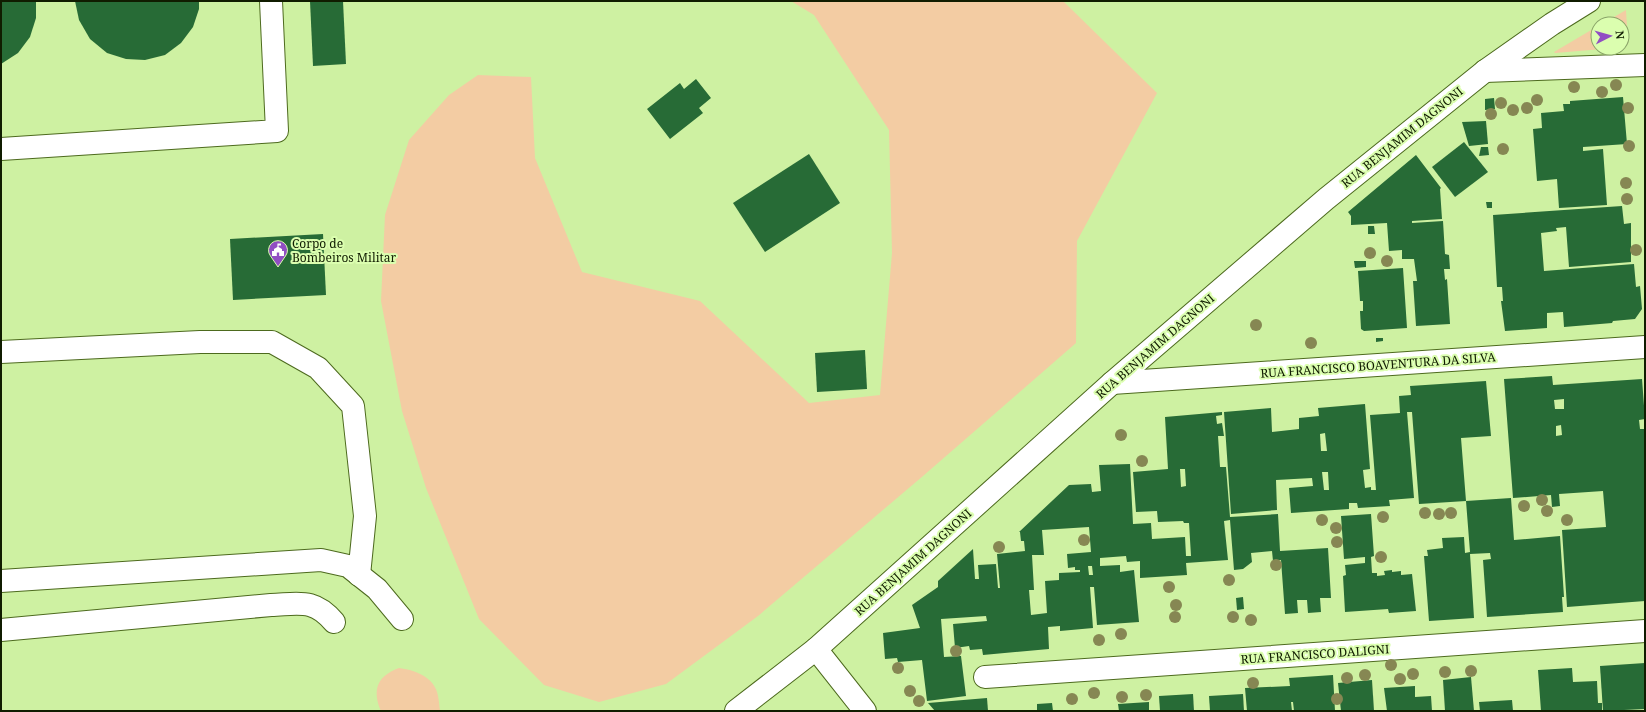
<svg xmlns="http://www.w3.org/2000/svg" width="1646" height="712" font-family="'Noto Serif',serif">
	<rect width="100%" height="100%" fill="#cef1a2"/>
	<g fill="#f3cca3">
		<path d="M791 1H1063L1157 93 1077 241 1076 343 923 476 758 616 666 684 599 702 544 685 479 619 426 488 402 411 381 301 385 215 409 140 449 95 478 75 531 77 535 158 582 272 700 301 809 403 880 395 892 253 889 130 814 15Z"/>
		<path d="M1626 10 1628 44 1622 47V24H1602Z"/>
		<path d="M1598 26V48H1614L1555 53 1554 52Z"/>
		<path d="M399 668C414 670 432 676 437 692 439 698 439 705 440 711H381C372 690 377 676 399 668Z"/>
	</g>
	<g fill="#276b36" fill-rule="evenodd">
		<path d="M1 1H36V18L30 37 18 53 1 64Z"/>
		<path d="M75 1H199V9L193 27 181 43 165 55 145 60 126 59 107 53 90 39 79 20Z"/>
		<path d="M310 1H343L346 64 313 66Z"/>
		<path d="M696 79 711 98 699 108 703 113 670 139 647 109 680 83 684 89Z"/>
		<path d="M1623 97 1627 144 1583 147V151L1603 149 1607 205 1559 208 1557 179 1537 181 1533 129 1542 128 1541 113 1564 111 1563 104H1570V101Z"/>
		<path d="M1494 98 1495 109 1485 110V99Z"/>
		<path d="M1486 121 1488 144 1469 146 1462 122Z"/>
		<path d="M1464 142 1488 172 1455 197 1432 167Z"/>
		<path d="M1481 147H1488L1489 155 1479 156Z"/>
		<path d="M809 154 840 203 765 252 733 203Z"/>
		<path d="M1416 155 1441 188 1440 189 1442 219 1412 221V223L1443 221 1445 254 1449 255 1450 269H1444L1445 280 1447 279 1450 324 1416 326 1413 281H1417L1414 259H1402V250L1389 251 1387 223 1351 225V216L1348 212Z"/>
		<path d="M1486 202H1492V208H1487Z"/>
		<path d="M1622 206 1624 224 1631 223V262L1569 267 1566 227 1556 228 1557 231 1541 233 1544 271 1634 264 1636 287 1640 286 1642 309 1635 319 1613 321 1612 323 1564 327 1563 312 1547 313V328L1505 331 1501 301H1503L1502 287H1497L1493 215Z"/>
		<path d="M1368 226H1374L1375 234H1368Z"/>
		<path d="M323 234 326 295 233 300 230 239Z"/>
		<path d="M1354 261H1366V267L1355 268Z"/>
		<path d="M1403 268 1407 328 1364 331 1361 329 1360 311H1363V301H1360L1358 271Z"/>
		<path d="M1376 338H1383V341L1376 342Z"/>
		<path d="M865 350 867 389 817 392 815 353Z"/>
		<path d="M1552 376 1553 385 1642 379 1645 419 1639 420 1640 429H1645V601L1567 607 1562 530 1606 527 1603 491 1559 494 1560 506 1552 507 1551 495 1513 498 1504 379ZM1564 399V409H1555L1554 400ZM1561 425 1562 435 1556 436V426Z"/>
		<path d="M1486 381 1491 436 1461 438 1466 501 1511 498 1514 540 1560 536 1564 597H1562L1563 612 1487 617 1483 560 1491 559 1490 553 1470 554 1474 618 1429 621 1424 556H1428L1427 550 1443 548 1442 538 1464 537 1465 553 1470 552 1466 501 1419 504 1412 412H1407L1414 498 1389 500 1390 506 1358 508 1357 503H1349V509L1291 513 1289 488 1313 486 1312 478 1276 480 1277 510 1231 514 1224 412 1271 408 1272 432 1299 429V418L1319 416 1318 408 1365 404 1370 469 1363 470 1365 488 1371 487V490H1376L1370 415 1400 413 1399 396 1411 395 1410 386ZM1325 433 1327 451H1321L1320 434ZM1322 472H1328L1329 490H1324Z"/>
		<path d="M1222 412V415L1216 416 1217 424 1222 423 1224 436H1218L1220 467H1226L1230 517 1278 514 1280 551 1328 548 1331 598H1320L1321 612 1308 613 1307 600H1297L1298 613 1285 614 1281 560 1273 561 1272 551 1251 553 1252 562 1243 569 1234 570 1230 520 1224 521 1228 560 1186 563 1187 575 1140 578V561L1127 562 1126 556 1100 558V566L1120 565V572L1134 570 1139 622 1097 625 1094 587H1090L1093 628 1060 631V626L1048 627 1049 649 983 655 982 649 970 650 969 646 955 648 953 624 987 621 986 616 941 619 944 657 961 656 966 696 927 701 922 660 898 662 897 658 885 659 883 633 920 628 912 605 938 587V581L973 549 975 579H979L978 565 996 564 998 588H1000L997 554 1025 551 1024 541H1021L1020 532H1019L1069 485 1091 484 1092 492 1101 491 1099 465 1130 464 1133 524 1151 523 1152 539 1185 537 1186 556H1191L1189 523H1184L1183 521 1158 522 1157 511 1136 512 1133 472 1168 469 1165 417ZM1180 469H1185L1186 486 1181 487ZM1089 527 1091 552 1067 554 1068 568 1075 567V570H1080V572L1059 573V580L1045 581 1047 613 1031 615 1029 590H1034L1032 555H1044L1042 530ZM1088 566H1092L1093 575H1089Z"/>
		<path d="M1371 514 1374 556 1371 557 1372 573H1377V576L1385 575 1384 571 1392 570V572L1401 571V575L1412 574 1416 611 1389 613 1388 609 1345 612 1343 576 1346 575 1345 565 1365 563V557L1344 559 1341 516Z"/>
		<path d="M1243 597 1244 609 1237 610 1236 598Z"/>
		<path d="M1645 663V709L1603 711 1600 666Z"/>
		<path d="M1572 668 1573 682 1597 681 1598 703H1602V711H1541L1538 670Z"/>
		<path d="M1333 675 1335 711H1294L1293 702H1291L1292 711H1247L1245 688 1290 686 1289 678Z"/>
		<path d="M1471 677 1474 711H1445L1443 680Z"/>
		<path d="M1372 680 1374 711H1341L1338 683Z"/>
		<path d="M1415 686V697L1431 696 1432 711H1387L1384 688Z"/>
		<path d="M1193 694 1194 711H1160L1159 696Z"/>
		<path d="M1243 694 1244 711H1210L1209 696Z"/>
		<path d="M987 698 988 711H935L928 703Z"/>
		<path d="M1512 700 1513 711H1480L1479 702Z"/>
		<path d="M1149 702V711H1119L1118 704Z"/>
		<path d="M1052 703 1053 711H1037V704Z"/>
	</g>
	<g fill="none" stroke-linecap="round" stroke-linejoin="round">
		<defs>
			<g id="minor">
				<path d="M1485 71 1645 65"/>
				<path d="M1 149 277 131 271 1"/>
				<path d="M1 352 200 342H272L318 368 353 406 365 516 359 575"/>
				<path d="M1112 383 1645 347"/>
				<path d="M1 581 321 560 348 566 377 589 402 619"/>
				<path d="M1 630 271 605C299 604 314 598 334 622"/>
				<path d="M816 649 865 711"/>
				<path d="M985 677 1645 631"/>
				<path d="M736 711 816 649 1112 383 1326 199 1485 71 1552 24 1589 1"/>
			</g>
		</defs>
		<use href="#minor" stroke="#4d6a1e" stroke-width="24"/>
		<use href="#minor" stroke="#fff" stroke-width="22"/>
	</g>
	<g fill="#868753">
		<circle cx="1616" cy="85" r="6"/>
		<circle cx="1574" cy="87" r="6"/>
		<circle cx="1602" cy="92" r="6"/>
		<circle cx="1537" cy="100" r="6"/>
		<circle cx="1501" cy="103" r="6"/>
		<circle cx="1527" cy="108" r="6"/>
		<circle cx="1628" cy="108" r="6"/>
		<circle cx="1513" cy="110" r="6"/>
		<circle cx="1491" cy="114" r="6"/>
		<circle cx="1629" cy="146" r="6"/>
		<circle cx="1503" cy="149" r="6"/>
		<circle cx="1626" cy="183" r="6"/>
		<circle cx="1627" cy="199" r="6"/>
		<circle cx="1636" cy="250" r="6"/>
		<circle cx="1370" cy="253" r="6"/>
		<circle cx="1387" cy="261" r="6"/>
		<circle cx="1256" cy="325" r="6"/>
		<circle cx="1311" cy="343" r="6"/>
		<circle cx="1121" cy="435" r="6"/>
		<circle cx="1142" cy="461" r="6"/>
		<circle cx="1542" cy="500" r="6"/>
		<circle cx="1524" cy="506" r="6"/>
		<circle cx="1547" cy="511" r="6"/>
		<circle cx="1425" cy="513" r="6"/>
		<circle cx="1451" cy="513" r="6"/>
		<circle cx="1439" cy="514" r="6"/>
		<circle cx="1383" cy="517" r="6"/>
		<circle cx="1322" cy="520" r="6"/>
		<circle cx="1567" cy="520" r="6"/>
		<circle cx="1336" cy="528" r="6"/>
		<circle cx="1084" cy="540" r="6"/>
		<circle cx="1337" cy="542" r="6"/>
		<circle cx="999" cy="547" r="6"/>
		<circle cx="1381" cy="557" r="6"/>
		<circle cx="1276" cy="565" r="6"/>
		<circle cx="1229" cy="580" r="6"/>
		<circle cx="1169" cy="587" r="6"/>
		<circle cx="1176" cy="605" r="6"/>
		<circle cx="1175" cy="617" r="6"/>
		<circle cx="1233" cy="617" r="6"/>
		<circle cx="1251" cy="620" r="6"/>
		<circle cx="1121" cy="634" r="6"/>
		<circle cx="1099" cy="640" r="6"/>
		<circle cx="956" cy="651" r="6"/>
		<circle cx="1391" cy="665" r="6"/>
		<circle cx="898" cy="668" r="6"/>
		<circle cx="1471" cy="671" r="6"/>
		<circle cx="1445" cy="672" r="6"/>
		<circle cx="1413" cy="674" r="6"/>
		<circle cx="1365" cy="675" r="6"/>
		<circle cx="1347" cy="678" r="6"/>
		<circle cx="1400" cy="679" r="6"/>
		<circle cx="1253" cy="683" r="6"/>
		<circle cx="910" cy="691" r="6"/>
		<circle cx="1094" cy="693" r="6"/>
		<circle cx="1146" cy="695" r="6"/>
		<circle cx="1122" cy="697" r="6"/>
		<circle cx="1072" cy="699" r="6"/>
		<circle cx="1337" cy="699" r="6"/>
		<circle cx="919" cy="701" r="6"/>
	</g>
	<defs>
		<symbol id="civic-pin" viewBox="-11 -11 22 30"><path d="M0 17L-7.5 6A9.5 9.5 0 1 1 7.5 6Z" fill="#914ec3" stroke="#dbfeaf"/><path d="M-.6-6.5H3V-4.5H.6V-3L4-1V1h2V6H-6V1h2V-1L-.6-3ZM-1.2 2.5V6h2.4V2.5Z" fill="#fff"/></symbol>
	</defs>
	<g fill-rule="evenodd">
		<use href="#civic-pin" x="267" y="239" width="22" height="30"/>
	</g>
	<g text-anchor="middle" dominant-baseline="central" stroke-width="4" stroke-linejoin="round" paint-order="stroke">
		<g font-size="12" fill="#101c00" stroke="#dbfeaf">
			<text transform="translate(1402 137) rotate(-39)">RUA BENJAMIM DAGNONI</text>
			<text transform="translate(1155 346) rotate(-41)">RUA BENJAMIM DAGNONI</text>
			<text transform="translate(1378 365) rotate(-4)">RUA FRANCISCO BOAVENTURA DA SILVA</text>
			<text transform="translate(913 562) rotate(-42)">RUA BENJAMIM DAGNONI</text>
			<text transform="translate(1315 654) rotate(-4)">RUA FRANCISCO DALIGNI</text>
		</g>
		<g font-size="12" fill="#101c00" stroke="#dbfeaf" text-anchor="start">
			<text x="292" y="243">Corpo de<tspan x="292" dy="14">Bombeiros Militar</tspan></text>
		</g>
	</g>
	<rect width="1646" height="712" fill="none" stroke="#101c00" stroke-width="4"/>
	<g transform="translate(1610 36) rotate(84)"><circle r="19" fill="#dbfeaf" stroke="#8aa469"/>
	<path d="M0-3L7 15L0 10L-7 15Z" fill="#914ec3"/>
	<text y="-6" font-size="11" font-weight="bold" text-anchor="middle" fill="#101c00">N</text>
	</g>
</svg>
